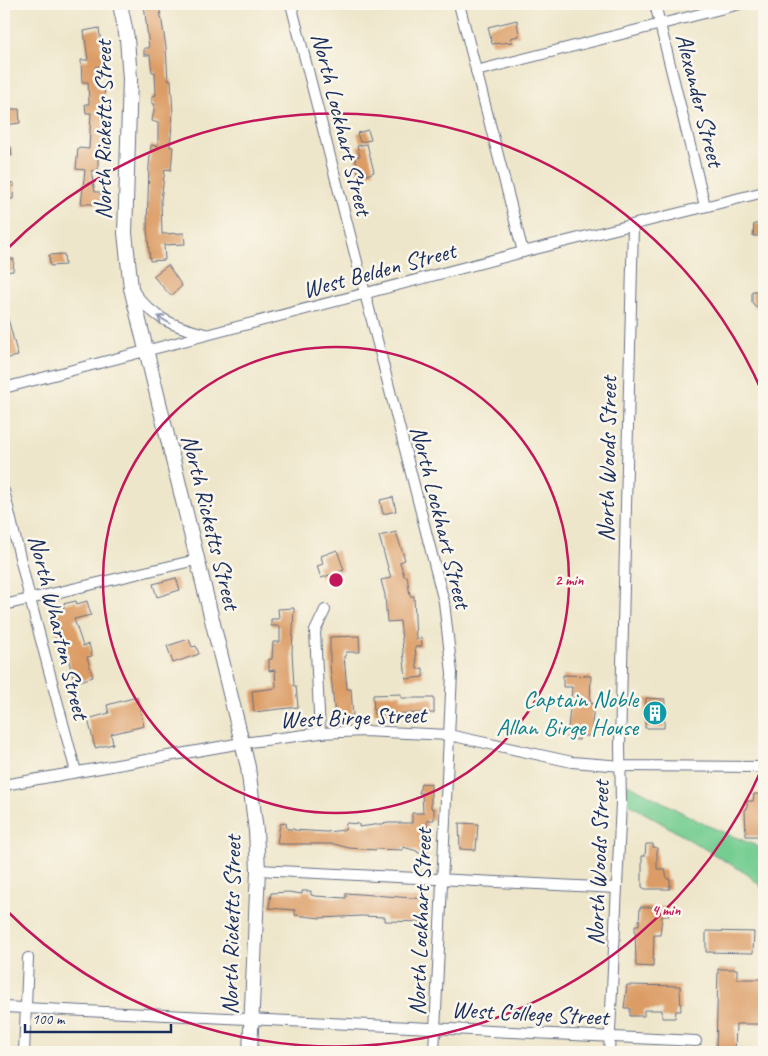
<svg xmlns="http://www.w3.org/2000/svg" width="768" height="1056" font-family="Caveat,sans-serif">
	<rect width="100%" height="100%" fill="#fbf7ec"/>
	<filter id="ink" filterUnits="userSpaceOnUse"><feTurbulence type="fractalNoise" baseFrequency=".02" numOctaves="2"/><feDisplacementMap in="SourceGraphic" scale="10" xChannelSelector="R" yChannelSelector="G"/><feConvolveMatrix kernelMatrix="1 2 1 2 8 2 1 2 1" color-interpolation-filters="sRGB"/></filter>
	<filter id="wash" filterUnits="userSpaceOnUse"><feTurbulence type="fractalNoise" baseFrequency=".0096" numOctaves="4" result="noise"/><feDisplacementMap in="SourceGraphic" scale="20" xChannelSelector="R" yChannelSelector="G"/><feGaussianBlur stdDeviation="1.12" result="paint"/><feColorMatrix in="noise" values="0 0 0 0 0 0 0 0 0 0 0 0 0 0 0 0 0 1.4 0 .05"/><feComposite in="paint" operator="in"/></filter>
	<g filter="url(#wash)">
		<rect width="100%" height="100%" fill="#eee6ca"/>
		<path fill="#76cd92" stroke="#487e78" d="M628 784 706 825 764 849V889L747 874 626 802Z"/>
		<g id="blocks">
			<g fill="#dc9c65">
				<path d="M144 4H159L166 47 168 80H171L173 113 170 147H173L171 170 165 169 161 200 162 234 184 233 185 244 164 245 165 260 150 261 147 229 149 166 151 145 158 146V123L152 121 155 104H152V96L156 95 155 72H152L150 55H144V48H149Z"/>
				<path d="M517 20 519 36 510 38 513 42 492 44 488 27Z"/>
				<path d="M99 28 104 66 95 67 97 88H104L106 112 103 133 106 134 103 159 98 158V171H91L95 192H101L102 204H81L85 170 76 169 78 148 89 149 91 113H86L85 104H89L88 82H82L81 60H88L84 31Z"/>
				<path d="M4 109H19L20 123 4 125Z"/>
				<path d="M368 130 371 140 360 142 357 133Z"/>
				<path d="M4 142 11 147 12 156 4 155Z"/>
				<path d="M367 144 374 172 367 175 365 170 358 172 355 157 360 156 357 146Z"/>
				<path d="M4 182 14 183 13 199 4 198Z"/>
				<path d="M754 224H763L762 236H753Z"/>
				<path d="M64 254 65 265 50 266 49 255Z"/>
				<path d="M4 259H14L13 271 4 272Z"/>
				<path d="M168 265 182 286 171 296 153 276Z"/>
				<path d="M752 291H764V307H755L752 302Z"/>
				<path d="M7 315 18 356 4 359V316Z"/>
				<path d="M393 497 396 511 383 514 380 500Z"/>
				<path d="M396 532 405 560 400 562 404 576H407L410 596H414L416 639 421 638 422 646 415 647 417 669 423 668V677L406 679 400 621 387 622 385 595 381 580 391 578 379 536Z"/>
				<path d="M337 550 344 570 321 578 317 566 323 564 321 556Z"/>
				<path d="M176 578 180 590 157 597 153 584Z"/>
				<path d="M76 601 77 604 87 601 91 615 74 619 83 646 89 644 92 656 87 657 93 677 74 683 64 639 60 641 56 629 60 628 55 611 64 609 63 604Z"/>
				<path d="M294 608 292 653 294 686H296L298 707 254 712 252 691 276 688 275 670 269 671V659H272L273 642H280V626H271V619H279L278 609Z"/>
				<path d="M359 636 360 652H346V656H344L347 689H351L353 716 335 717 330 664V637Z"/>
				<path d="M189 639 192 647 196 646 199 654 173 663 167 646Z"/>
				<path d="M563 675 591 676 590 703 594 704 591 736H580L579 740 567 739 572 687H563Z"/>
				<path d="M401 694V698H434V713L374 714 373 695Z"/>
				<path d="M137 697 144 726 111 734 113 744 95 748 88 719 109 713 107 705Z"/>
				<path d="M646 698 665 699 664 728H645Z"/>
				<path d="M421 783 431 784V808L434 809V820H427L428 853H418L417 851 403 847V850L376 849V850L349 848 334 844H277L280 824 286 823 287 829H294V830L326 832 345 830 346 823 359 824V827L389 823H412V813H423L422 793H419Z"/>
				<path d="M754 794H764V836H746L745 809H747V801H753Z"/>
				<path d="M459 823 478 824 476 850 460 849Z"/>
				<path d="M646 844H653V847L657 848V869H665L667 879H670V889H645L642 887V856H645Z"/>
				<path d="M302 891H311V895L315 896 346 898V893L426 899V922L385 921V917L362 916 320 918 295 915V910L269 908 271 893 288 892 302 894Z"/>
				<path d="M640 907H669V916H662L660 935H654L653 967 636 966 635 925H639Z"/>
				<path d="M706 931 754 932 753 953 706 952Z"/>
				<path d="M718 969H737V979H764V1024H736L735 1052H716Z"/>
				<path d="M627 985 680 986 681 1011H676L675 1018H662V1010H644V1016H630V1008H624Z"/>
			</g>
		</g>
	</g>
	<g filter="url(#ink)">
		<use href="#blocks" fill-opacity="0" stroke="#656f84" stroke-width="1"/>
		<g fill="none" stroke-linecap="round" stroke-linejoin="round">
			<defs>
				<g id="street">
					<path d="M291 4 444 602 452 673 434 1052"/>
					<path d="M459 4 523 252"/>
					<path d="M655 4 705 206"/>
					<path d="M476 71 740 4"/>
					<path d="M134 292C154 319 173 326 205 334"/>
					<path d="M4 388 523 252 764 192"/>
					<path d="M4 491 30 599 76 772"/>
					<path d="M4 605 196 560"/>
					<path d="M320 733 315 631 325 610"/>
					<path d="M4 785 242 743 320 733 364 731 449 735 572 762 622 766 764 767"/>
					<path d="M258 870 617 888"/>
					<path d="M4 1007 696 1041"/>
					<path d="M24 1052 28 958"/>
					<path d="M609 1052 621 803 620 746 633 226"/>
				</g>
				<path id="secondary" d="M120 4 127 38 130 79 125 233 131 288 248 767 256 831 258 870 250 1052"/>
			</defs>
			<use href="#street" stroke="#656f84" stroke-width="12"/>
			<use href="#secondary" stroke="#656f84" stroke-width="16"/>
			<use href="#street" stroke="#fff" stroke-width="10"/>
			<use href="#secondary" stroke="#fff" stroke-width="14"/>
		</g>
		<defs><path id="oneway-shaft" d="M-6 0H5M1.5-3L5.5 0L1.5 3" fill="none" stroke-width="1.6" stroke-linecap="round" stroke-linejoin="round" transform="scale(1.25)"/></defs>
		<use stroke="#8d97ae" href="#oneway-shaft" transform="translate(164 320) rotate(-150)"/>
	</g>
	<g fill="none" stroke="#c2185b" stroke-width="2.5">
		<circle cx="336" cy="580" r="233"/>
		<path d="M763 766A466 466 0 0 1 6 910M6 250A466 466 0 0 1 763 394"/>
	</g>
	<defs>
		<symbol id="building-disc" viewBox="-11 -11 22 22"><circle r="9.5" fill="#0f9aa8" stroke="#fbf7ec"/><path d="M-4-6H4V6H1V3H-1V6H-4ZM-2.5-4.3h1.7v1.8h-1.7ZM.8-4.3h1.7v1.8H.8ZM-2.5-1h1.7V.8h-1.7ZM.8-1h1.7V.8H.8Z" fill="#fff"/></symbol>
	</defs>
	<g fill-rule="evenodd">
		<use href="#building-disc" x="641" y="699" width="28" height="28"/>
	</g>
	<g text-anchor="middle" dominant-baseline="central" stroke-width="5" stroke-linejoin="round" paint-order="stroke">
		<g font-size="24" fill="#1b2f5e" stroke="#fbf7ec">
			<text transform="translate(700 100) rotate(76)">Alexander Street</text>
			<text transform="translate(342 124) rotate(76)">North Lockhart Street</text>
			<text transform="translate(103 130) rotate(-90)">North Ricketts Street</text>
			<text transform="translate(379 270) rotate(-15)">West Belden Street</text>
			<text transform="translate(607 459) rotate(-89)">North Woods Street</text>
			<text transform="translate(441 517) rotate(76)">North Lockhart Street</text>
			<text transform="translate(211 522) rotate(76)">North Ricketts Street</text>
			<text transform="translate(59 627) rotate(76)">North Wharton Street</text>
			<text transform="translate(353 717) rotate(-2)">West Birge Street</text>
			<text transform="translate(598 863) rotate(-88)">North Woods Street</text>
			<text transform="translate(420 922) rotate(-88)">North Lockhart Street</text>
			<text transform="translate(231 925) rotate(-89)">North Ricketts Street</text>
			<text transform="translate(530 1013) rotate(3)">West College Street</text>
		</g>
		<g font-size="24" fill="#0d838f" stroke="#fbf7ec" text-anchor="end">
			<text x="638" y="699">Captain Noble<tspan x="638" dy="28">Allan Birge House</tspan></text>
		</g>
	</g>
	<circle cx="336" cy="580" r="8" fill="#c2185b" stroke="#fbf7ec" stroke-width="2.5"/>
	<g font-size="15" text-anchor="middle" font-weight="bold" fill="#c2185b" stroke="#fbf7ec" stroke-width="5" stroke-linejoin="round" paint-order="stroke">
		<text x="569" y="585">2 min</text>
		<text x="666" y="915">4 min</text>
	</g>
	<rect width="768" height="1056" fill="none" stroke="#fbf7ec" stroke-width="20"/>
	<path d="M25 1024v8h146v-8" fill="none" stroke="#1b2f5e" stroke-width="2.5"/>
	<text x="32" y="1024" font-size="15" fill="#1b2f5e" stroke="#fbf7ec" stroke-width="4" paint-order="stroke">100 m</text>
</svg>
